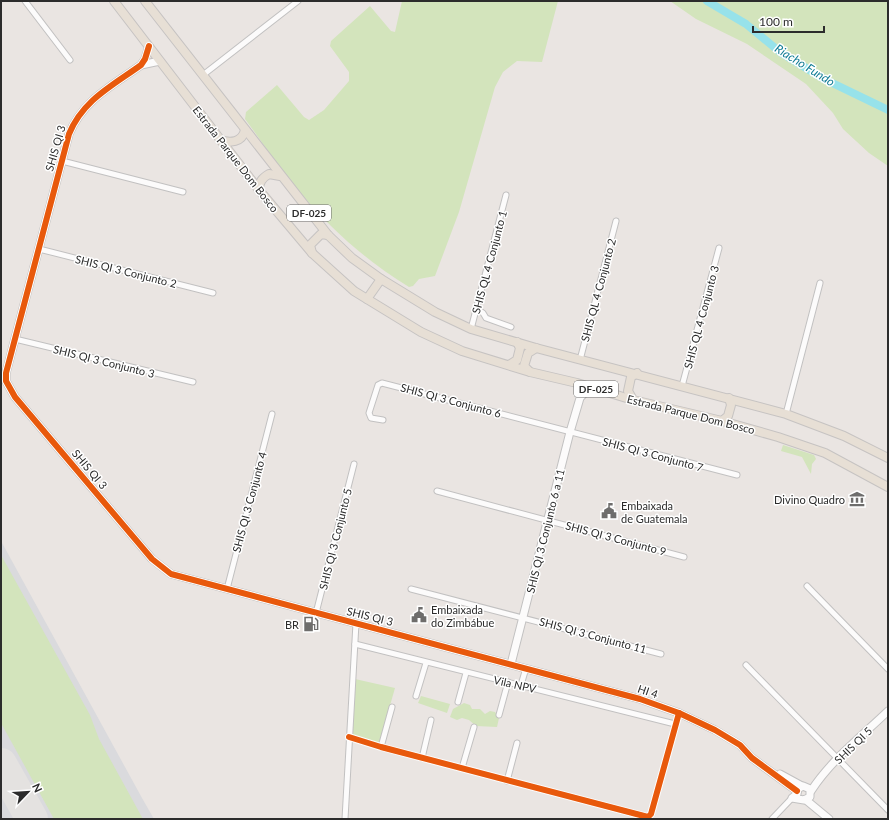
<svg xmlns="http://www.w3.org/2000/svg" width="889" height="820" font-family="Lato,sans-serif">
	<rect width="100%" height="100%" fill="#eae5e2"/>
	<path fill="#dadadd" d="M1 541 142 798 154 819H1Z"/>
	<g fill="#d3e4bc">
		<path d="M402 1H558L542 62 517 61 503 72 495 87 459 212 435 276 419 279 413 286 409 287C368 262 333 231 302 195 281 172 264 144 245 119L246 112 277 85 304 117 309 120 324 110 349 81V72L330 46 331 41 370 6 391 31 395 32Z"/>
		<path d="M670 1H888V166L869 153 843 129 833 113 806 84 747 44 696 19Z"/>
		<path d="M783 445 814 455 816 459 812 464 811 474 802 457 781 451Z"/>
		<path d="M1 555 90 715 99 739 143 819H54L1 723Z"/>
		<path d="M355 679 395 688 379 744 351 735Z"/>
		<path d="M421 696 450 704 447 713 418 703Z"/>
		<path d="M464 703 470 705 472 709H480L485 714 490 711 495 712 499 718 497 727 476 726 469 720 462 718 457 720 450 717 453 709Z"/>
	</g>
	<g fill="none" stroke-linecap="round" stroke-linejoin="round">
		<path stroke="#97e2ea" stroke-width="8" d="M707 1 746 24 780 52 824 79 888 110"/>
		<path stroke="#e4e2e0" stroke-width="32" d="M1 764 32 819"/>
		<defs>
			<g id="street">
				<path d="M25 1 70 60"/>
				<path d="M203 75 298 1"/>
				<path d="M62 161 183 192"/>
				<path d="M39 249 213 293"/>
				<path d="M476 308 483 313 486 318 511 327"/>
				<path d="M471 329 506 195"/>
				<path d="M15 339 193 382"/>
				<path d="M580 360 616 221"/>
				<path d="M682 386 719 248"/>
				<path d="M786 414 820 283"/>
				<path d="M383 420 371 418 369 413 378 385 382 383 737 475"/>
				<path d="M437 491 684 557"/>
				<path d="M807 586 888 669"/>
				<path d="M227 589 272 414"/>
				<path d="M411 589 661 654"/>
				<path d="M316 613 354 464"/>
				<path d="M355 644 675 724"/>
				<path d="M746 665 888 810"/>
				<path d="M521 685 526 668"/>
				<path d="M416 696 426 663"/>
				<path d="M458 702 466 673"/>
				<path d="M499 715 508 682"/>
				<path d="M349 737 381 747 648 817 651 814 679 713"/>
				<path d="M381 747 392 707"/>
				<path d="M422 758 431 720"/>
				<path d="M462 768 474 727"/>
				<path d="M507 781 517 743"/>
				<path d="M345 819 356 623"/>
				<path d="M772 819 792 798"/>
			</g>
			<g id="secondary">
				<path d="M149 46 145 59 141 65C112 86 83 100 69 134L6 373V381L15 397 152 559 171 574 640 699 679 713 715 730 740 745 752 758 797 791"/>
				<path d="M141 65 160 61"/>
				<path d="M511 664 570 432 580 398 590 387"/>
				<path d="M780 774 802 786"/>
				<path d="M803 786 810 789V797L804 800 792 798 797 794 798 789Z"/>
				<path d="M811 791C831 760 862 736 888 711"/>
				<path d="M806 800 829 819"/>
			</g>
			<g id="primary">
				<path d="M114 1 259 190 312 253 354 291 367 299 421 332 462 351 530 372 577 383 633 400 722 421 778 437 825 453 888 487"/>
				<path d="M145 1 328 235 352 258 381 279 435 312 471 329 536 348 786 414 844 436 888 458"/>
				<path d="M220 140C230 143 242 143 245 130"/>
				<path d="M259 190C259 182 262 178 269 174L280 176"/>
				<path d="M312 253 310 245 321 234 328 235"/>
				<path d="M367 299 381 279"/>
				<path d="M509 365 517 360 520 348 517 342"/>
				<path d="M530 372 524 366 528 353 536 348"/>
				<path d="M633 400 628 391 631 377 637 373"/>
				<path d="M722 421 728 416 731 405 729 398"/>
			</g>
		</defs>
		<use href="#street" stroke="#c2c1c1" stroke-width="7"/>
		<use href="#secondary" stroke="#c2c1c1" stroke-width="9"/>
		<use href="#primary" stroke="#c6c3c2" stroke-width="10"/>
		<use href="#street" stroke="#fcfbfb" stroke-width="5"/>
		<use href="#secondary" stroke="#fcfbfb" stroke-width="7"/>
		<use href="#primary" stroke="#e7dfd5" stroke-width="8"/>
		<defs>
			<g id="cycleway">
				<path d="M149 46 145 59 141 65C112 86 83 100 69 134L6 373V381L15 397 152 559 171 574 640 699 679 713 715 730 740 745 752 758 797 791"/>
				<path d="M349 737 381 747 648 817 651 814 679 713"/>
			</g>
		</defs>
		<use href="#cycleway" stroke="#fff" stroke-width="8"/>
		<use href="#cycleway" stroke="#e8590c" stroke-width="6"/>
	</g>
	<defs>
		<symbol id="museum-bare" viewBox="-9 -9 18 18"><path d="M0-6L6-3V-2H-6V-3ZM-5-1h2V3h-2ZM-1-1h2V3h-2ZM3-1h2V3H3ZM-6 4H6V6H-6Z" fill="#6e6d6c" stroke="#fff" stroke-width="2.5" paint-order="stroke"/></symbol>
		<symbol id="civic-bare" viewBox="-9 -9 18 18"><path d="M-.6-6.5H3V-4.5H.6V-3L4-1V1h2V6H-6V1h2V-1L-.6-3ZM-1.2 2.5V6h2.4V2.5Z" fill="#6e6d6c" stroke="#fff" stroke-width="2.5" paint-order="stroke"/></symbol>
		<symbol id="fuel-bare" viewBox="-9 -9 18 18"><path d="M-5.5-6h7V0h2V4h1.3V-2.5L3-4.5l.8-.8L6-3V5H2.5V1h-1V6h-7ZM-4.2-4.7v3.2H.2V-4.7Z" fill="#6e6d6c" stroke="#fff" stroke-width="2.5" paint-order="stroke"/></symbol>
	</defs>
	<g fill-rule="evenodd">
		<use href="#museum-bare" x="846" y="488" width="22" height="22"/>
		<use href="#civic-bare" x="598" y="500" width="22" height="22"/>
		<use href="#civic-bare" x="408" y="604" width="22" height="22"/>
		<use href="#fuel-bare" x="300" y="613" width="22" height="22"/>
	</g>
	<g text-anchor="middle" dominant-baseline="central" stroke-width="3" stroke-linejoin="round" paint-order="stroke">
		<g fill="#fff" stroke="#6b6b6b" stroke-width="1">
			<rect x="287" y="205" width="44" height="16" rx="3"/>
			<rect x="574" y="381" width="44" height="16" rx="3"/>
		</g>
		<g font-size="10" font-weight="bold" fill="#2c2c2c">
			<text x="309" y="213">DF-025</text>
			<text x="596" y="389">DF-025</text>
		</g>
		<g font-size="11" fill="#2c2c2c" stroke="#fff">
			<text transform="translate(55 148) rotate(-74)">SHIS QI 3</text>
			<text transform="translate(236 159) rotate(52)">Estrada Parque Dom Bosco</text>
			<text transform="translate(489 262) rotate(-75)">SHIS QL 4 Conjunto 1</text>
			<text transform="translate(126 271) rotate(14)">SHIS QI 3 Conjunto 2</text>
			<text transform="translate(598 290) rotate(-75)">SHIS QL 4 Conjunto 2</text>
			<text transform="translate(701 317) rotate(-75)">SHIS QL 4 Conjunto 3</text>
			<text transform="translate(104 361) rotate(14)">SHIS QI 3 Conjunto 3</text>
			<text transform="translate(451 400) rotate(15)">SHIS QI 3 Conjunto 6</text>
			<text transform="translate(691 414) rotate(14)">Estrada Parque Dom Bosco</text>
			<text transform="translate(653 454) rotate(15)">SHIS QI 3 Conjunto 7</text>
			<text transform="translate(90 469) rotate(50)">SHIS QI 3</text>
			<text transform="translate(249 502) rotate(-75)">SHIS QI 3 Conjunto 4</text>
			<text transform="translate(545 531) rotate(-76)">SHIS QI 3 Conjunto 6 a 11</text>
			<text transform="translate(616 538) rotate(15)">SHIS QI 3 Conjunto 9</text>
			<text transform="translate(335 539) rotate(-76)">SHIS QI 3 Conjunto 5</text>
			<text transform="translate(370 616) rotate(14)">SHIS QI 3</text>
			<text transform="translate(593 635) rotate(15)">SHIS QI 3 Conjunto 11</text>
			<text transform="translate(515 684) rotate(13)">Vila NPV</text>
			<text transform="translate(648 691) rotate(19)">HI 4</text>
			<text transform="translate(853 745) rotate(-44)">SHIS QI 5</text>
		</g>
		<g font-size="11" fill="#2c2c2c" stroke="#fff" text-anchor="end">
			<text x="845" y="499">Divino Quadro</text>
			<text x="621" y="505" text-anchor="start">Embaixada<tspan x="621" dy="13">de Guatemala</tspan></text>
			<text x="431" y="609" text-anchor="start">Embaixada<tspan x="431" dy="13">do Zimbábue</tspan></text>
			<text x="299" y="624">BR</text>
		</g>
		<g font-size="12" font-style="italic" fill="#107c95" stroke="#fff">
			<text transform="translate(805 65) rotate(32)">Riacho Fundo</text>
		</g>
	</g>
	<rect width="889" height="820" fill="none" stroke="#2c2c2c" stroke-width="4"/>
	<g transform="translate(28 792) rotate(65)" stroke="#ffffff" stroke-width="3" paint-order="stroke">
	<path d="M0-3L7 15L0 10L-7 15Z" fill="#2c2c2c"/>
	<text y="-6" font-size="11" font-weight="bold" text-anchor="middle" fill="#2c2c2c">N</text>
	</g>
	<path d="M753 26v6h71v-6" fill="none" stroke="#2c2c2c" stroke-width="2"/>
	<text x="759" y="26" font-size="12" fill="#2c2c2c" stroke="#ffffff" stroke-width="3" paint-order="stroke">100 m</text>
</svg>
